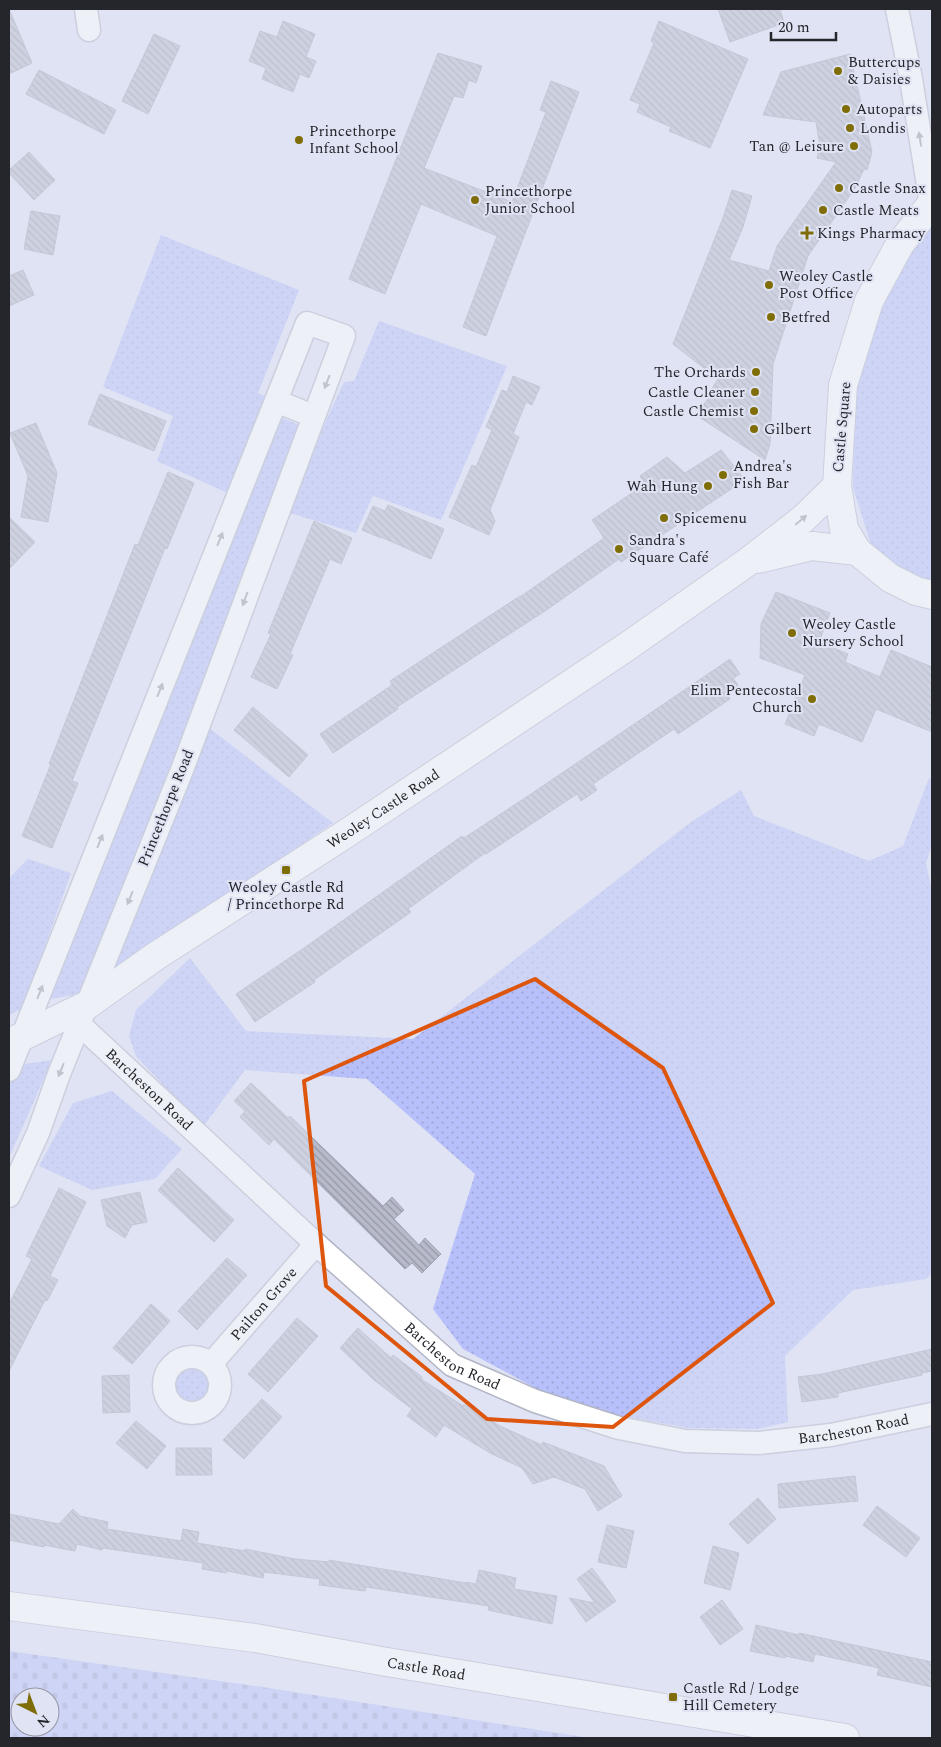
<svg xmlns="http://www.w3.org/2000/svg" width="941" height="1747" font-family="Spectral,serif">
	<defs>
		<pattern id="grass-dots" width="8" height="8" patternUnits="userSpaceOnUse" patternTransform="scale(1.25)"><rect width="8" height="8" fill="#b7c0fa"/><path d="M2 2h.1M6 6h.1" fill="none" stroke="#9da5d6" stroke-width="1.8" stroke-linecap="round"/></pattern>
		<pattern id="cemetery-stones" width="16" height="16" patternUnits="userSpaceOnUse" patternTransform="scale(1.25)"><rect width="16" height="16" fill="#b7c0fa"/><path d="M2 7V4a2 2 0 0 1 4 0v3zM10 15v-3a2 2 0 0 1 4 0v3z" fill="#9da5d6"/></pattern>
		<pattern id="building-back-hatch" width="6" height="6" patternUnits="userSpaceOnUse" patternTransform="scale(1.25)"><rect width="6" height="6" fill="#b7baca"/><path d="M-1 5l2 2M0 0l6 6M5-1l2 2" fill="none" stroke="#9597a4"/></pattern>
	</defs>
	<rect width="100%" height="100%" fill="#e0e3f3"/>
	<g fill="url(#grass-dots)">
		<path d="M932 219V588L874 555 853 487 855 392 875 316 904 251Z"/>
		<path d="M161 235 299 290 258 393 274 400 232 495 157 461 173 416 103 387Z"/>
		<path d="M379 321 507 366 441 520 373 496 356 533 290 513 325 423 344 382 354 381Z"/>
		<path d="M276 415 303 427 85 993 50 999Z"/>
		<path d="M209 728 333 823 164 938 105 983Z"/>
		<path d="M929 778 932 779V845L926 863 932 891V1273L926 1279 853 1290 785 1356 788 1422 758 1429 688 1428 622 1416 539 1390 463 1349 433 1309 475 1174 367 1079 245 1070 203 1127 136 1056 129 1036 136 1010 190 958 246 1031 413 1039 691 822 741 790 754 816 869 861 903 846Z"/>
		<path d="M28 859 71 873 23 1008 9 1015V878Z"/>
		<path d="M52 1060 9 1158V1086L18 1065Z"/>
		<path d="M112 1091 182 1149 155 1179 92 1190 39 1166 73 1103Z"/>
		<path d="M198 1360C220 1371 220 1379 212 1401L193 1410 178 1405C172 1393 165 1378 178 1367 182 1363 192 1362 198 1360Z"/>
	</g>
	<path fill="url(#cemetery-stones)" fill-rule="evenodd" d="M9 1651 269 1688 590 1738H9ZM20 1697H50V1727H20Z"/>
	<g fill="url(#building-back-hatch)" stroke="#a1a4b3">
		<path d="M9 9 32 63 9 74Z"/>
		<path d="M718 9H780L784 23 730 42Z"/>
		<path d="M283 21 315 34 306 57 316 61 309 78 300 74 293 92 262 79 266 68 249 61 260 31 277 37Z"/>
		<path d="M659 21 748 59 710 148 669 131 671 127 637 112 640 104 630 100 654 43 651 41Z"/>
		<path d="M154 34 180 46 148 114 122 101Z"/>
		<path d="M438 53 482 66 476 83 469 80 463 98 454 96 424 168 512 202 546 112 540 110 551 81 579 92 486 336 463 327 497 236 421 204 385 294 349 279Z"/>
		<path d="M850 54 872 152 867 170 864 169 855 188 808 256 773 364 770 444 765 460 696 415 713 392 711 390 718 379 673 344 723 218 732 190 752 196 743 227 729 260 769 271 777 246 836 162 817 158 820 146 816 122 763 115 781 72Z"/>
		<path d="M39 70 116 110 104 134 26 94Z"/>
		<path d="M29 152 55 180 34 200 9 173V170Z"/>
		<path d="M31 211 60 216 53 255 24 249Z"/>
		<path d="M23 270 34 295 9 306V276Z"/>
		<path d="M513 376 540 387 532 405 526 402 513 434 519 437 490 510 495 521 489 535 449 517 472 465 476 467 492 430 486 427 502 390 507 392Z"/>
		<path d="M100 394 166 421 154 451 88 424Z"/>
		<path d="M36 423 57 473 48 522 21 517 28 476 10 433Z"/>
		<path d="M721 450 745 480 621 562 619 559 545 611 397 707 398 709 333 753 320 734 392 685 390 681 520 596V597L604 538 592 520 645 484 640 476 667 457 685 473Z"/>
		<path d="M168 472 194 483 167 549 165 548 72 781 78 783 52 848 22 836 51 764H49L135 544 138 545Z"/>
		<path d="M388 505 444 529 431 559 381 537V538L362 530 373 506 385 511Z"/>
		<path d="M9 517 35 542 9 569Z"/>
		<path d="M314 521 352 538 341 564 330 559 290 654 293 655 277 689 251 677 271 634 268 633Z"/>
		<path d="M776 592 830 613 819 642 848 654 845 662 880 677 891 650 932 667V732L876 709 862 742 819 724 814 736 785 724 805 675 760 658 761 624Z"/>
		<path d="M730 659 740 674 733 678 738 685 726 692 730 699 678 734 674 729 593 784 597 790 581 801 577 794 486 854 485 853 408 909 411 912 314 980 315 982 255 1022 236 994 304 948 462 836 464 838 528 796Z"/>
		<path d="M253 707 308 755 289 777 234 730Z"/>
		<path d="M251 1083 288 1118 290 1116 383 1206 392 1197 404 1210 394 1219 419 1245 425 1238 441 1254 422 1273 412 1263 405 1269 274 1139 269 1145 240 1117 245 1111 234 1101Z"/>
		<path d="M178 1168 234 1220 214 1242 158 1190Z"/>
		<path d="M59 1188 86 1202 50 1276 58 1280 47 1301 45 1300 9 1371V1304L32 1259 26 1256Z"/>
		<path d="M140 1192 147 1222 132 1225 125 1238 107 1226 101 1200Z"/>
		<path d="M227 1258 247 1275 197 1330 178 1311Z"/>
		<path d="M151 1304 170 1321 132 1364 113 1348Z"/>
		<path d="M297 1318 318 1336 268 1392 248 1374Z"/>
		<path d="M358 1328 391 1358 393 1355 422 1377 421 1379 463 1406 464 1404 500 1426 542 1445 543 1442 604 1466 622 1496 598 1511 585 1489 554 1477 533 1484 522 1468 490 1453 444 1425 436 1437 407 1416 412 1409 374 1380 340 1348Z"/>
		<path d="M932 1349V1371L922 1373V1375L838 1393V1397L802 1402 798 1377 822 1374Z"/>
		<path d="M129 1375 130 1412 103 1413 102 1376Z"/>
		<path d="M262 1399 282 1417 244 1459 223 1440Z"/>
		<path d="M136 1421 166 1446 147 1469 116 1443Z"/>
		<path d="M176 1448H211L212 1475H176Z"/>
		<path d="M855 1476 858 1501 779 1508 778 1484Z"/>
		<path d="M758 1498 776 1519 748 1544 729 1524Z"/>
		<path d="M877 1506 920 1538 906 1557 863 1525Z"/>
		<path d="M73 1509 80 1516 108 1522 107 1529 181 1541 183 1529 199 1532 197 1543 245 1551V1549L295 1559 329 1562V1560L466 1583V1582L476 1584 479 1570 516 1578 514 1589 557 1596 552 1624 488 1610 489 1606 366 1587 365 1591 319 1585 320 1579 264 1572 263 1578 227 1571 226 1573 202 1569 203 1563 103 1548 102 1550 77 1544 75 1551 44 1545V1547L9 1540V1514L59 1524Z"/>
		<path d="M607 1525 634 1531 626 1568 598 1562Z"/>
		<path d="M713 1546 739 1553 730 1590 704 1583Z"/>
		<path d="M592 1568 616 1601 586 1622 569 1598 595 1603 577 1579Z"/>
		<path d="M722 1600 743 1629 720 1645 700 1617Z"/>
		<path d="M756 1625 799 1635V1633L932 1662V1687L877 1675 879 1668 843 1660 815 1654 813 1662 786 1656 785 1658 750 1651Z"/>
	</g>
	<g fill="none" stroke-linecap="round" stroke-linejoin="round">
		<defs>
			<g id="minor">
				<path d="M86 9 89 30"/>
				<path d="M897 9 911 79 931 204"/>
				<path d="M276 401 313 416"/>
				<path id="s1" d="M79 1024 316 1244 452 1365 535 1401 619 1428 685 1441 759 1443 831 1435 932 1414"/>
				<path d="M9 1070 307 323 344 336 182 770 59 1074 38 1133 9 1196"/>
				<circle cx="192" cy="1385" r="28"/>
				<path id="s2" d="M211 1364 316 1244"/>
			</g>
			<g id="tertiary">
				<path d="M932 203 900 244 869 301 843 385 837 486 844 529 857 551 890 578 916 591 932 595"/>
				<path d="M758 559 812 546 857 551"/>
				<path id="s3" d="M9 1043 87 1005 156 956 347 833 625 648 749 561 803 519 837 486"/>
				<path id="s4" d="M9 1606 255 1638 381 1661 845 1738"/>
			</g>
		</defs>
		<use href="#minor" stroke="#b2b5c5" stroke-width="25"/>
		<use href="#tertiary" stroke="#b2b5c5" stroke-width="30"/>
		<use href="#minor" stroke="#fff" stroke-width="22"/>
		<use href="#tertiary" stroke="#fff" stroke-width="28"/>
	</g>
	<defs><path id="oneway-solid" d="M-6-.8H1V-3.2L6.5 0L1 3.2V.8H-6Z" transform="scale(1.25)"/></defs>
	<g fill="#9d9da0">
		<use href="#oneway-solid" transform="translate(920 139) rotate(-99)"/>
		<use href="#oneway-solid" transform="translate(327 382) rotate(111)"/>
		<use href="#oneway-solid" transform="translate(801 520) rotate(-40)"/>
		<use href="#oneway-solid" transform="translate(220 539) rotate(-68)"/>
		<use href="#oneway-solid" transform="translate(245 599) rotate(110)"/>
		<use href="#oneway-solid" transform="translate(160 690) rotate(-68)"/>
		<use href="#oneway-solid" transform="translate(100 841) rotate(-68)"/>
		<use href="#oneway-solid" transform="translate(130 898) rotate(112)"/>
		<use href="#oneway-solid" transform="translate(40 992) rotate(-68)"/>
		<use href="#oneway-solid" transform="translate(61 1070) rotate(112)"/>
	</g>
	<path d="M0 0H941V1747H0ZM535 979 663 1068 773 1303 613 1427 487 1419 326 1286 304 1081Z" fill="#e0e3f3" fill-opacity=".55" fill-rule="evenodd"/>
	<path fill="none" stroke="#de560e" stroke-width="4" stroke-linejoin="round" d="M535 979 663 1068 773 1303 613 1427 487 1419 326 1286 304 1081Z"/>
	<g fill="#7f6d08" stroke="#e0e3f3" stroke-width="2">
		<circle cx="838" cy="71" r="5"/>
		<circle cx="846" cy="109" r="5"/>
		<circle cx="850" cy="128" r="5"/>
		<circle cx="299" cy="140" r="5"/>
		<circle cx="854" cy="146" r="5"/>
		<circle cx="839" cy="188" r="5"/>
		<circle cx="475" cy="200" r="5"/>
		<circle cx="823" cy="210" r="5"/>
		<path d="M804.5 225.5h5v5h5v5h-5v5h-5v-5h-5v-5h5z"/>
		<circle cx="769" cy="285" r="5"/>
		<circle cx="771" cy="317" r="5"/>
		<circle cx="756" cy="372" r="5"/>
		<circle cx="755" cy="392" r="5"/>
		<circle cx="754" cy="411" r="5"/>
		<circle cx="754" cy="429" r="5"/>
		<circle cx="723" cy="475" r="5"/>
		<circle cx="708" cy="486" r="5"/>
		<circle cx="664" cy="518" r="5"/>
		<circle cx="619" cy="549" r="5"/>
		<circle cx="792" cy="633" r="5"/>
		<circle cx="812" cy="699" r="5"/>
		<rect x="281" y="865" width="10" height="10" rx="2.5"/>
		<rect x="668" y="1692" width="10" height="10" rx="2.5"/>
	</g>
	<g text-anchor="middle" dominant-baseline="central" stroke-width="4" stroke-linejoin="round" paint-order="stroke">
		<g font-size="15" fill="#25262c" stroke="#e0e3f3" text-anchor="start">
			<text x="848" y="62">Buttercups<tspan x="848" dy="17">&amp; Daisies</tspan></text>
			<text x="856" y="109">Autoparts</text>
			<text x="860" y="128">Londis</text>
			<text x="309" y="131">Princethorpe<tspan x="309" dy="17">Infant School</tspan></text>
			<text x="844" y="146" text-anchor="end">Tan @ Leisure</text>
			<text x="849" y="188">Castle Snax</text>
			<text x="485" y="191">Princethorpe<tspan x="485" dy="17">Junior School</tspan></text>
			<text x="833" y="210">Castle Meats</text>
			<text x="817" y="233">Kings Pharmacy</text>
			<text x="779" y="276">Weoley Castle<tspan x="779" dy="17">Post Office</tspan></text>
			<text x="781" y="317">Betfred</text>
			<text x="746" y="372" text-anchor="end">The Orchards</text>
			<text x="745" y="392" text-anchor="end">Castle Cleaner</text>
			<text x="744" y="411" text-anchor="end">Castle Chemist</text>
			<text x="764" y="429">Gilbert</text>
			<text x="733" y="466">Andrea's<tspan x="733" dy="17">Fish Bar</tspan></text>
			<text x="698" y="486" text-anchor="end">Wah Hung</text>
			<text x="674" y="518">Spicemenu</text>
			<text x="629" y="540">Sandra's<tspan x="629" dy="17">Square Café</tspan></text>
			<text x="802" y="624">Weoley Castle<tspan x="802" dy="17">Nursery School</tspan></text>
			<text x="802" y="690" text-anchor="end">Elim Pentecostal<tspan x="802" dy="17">Church</tspan></text>
			<text x="286" y="887" text-anchor="middle">Weoley Castle Rd<tspan x="286" dy="17">/ Princethorpe Rd</tspan></text>
			<text x="683" y="1688">Castle Rd / Lodge<tspan x="683" dy="17">Hill Cemetery</tspan></text>
		</g>
		<g font-size="15" fill="#25262c" stroke="#e0e3f3">
			<text transform="translate(842 427) rotate(-85)">Castle Square</text>
			<text transform="translate(166 808) rotate(-68)">Princethorpe Road</text>
			<text stroke="none"><textPath href="#s3" startOffset="442">Weoley Castle Road</textPath></text>
			<text stroke="none"><textPath href="#s1" startOffset="96">Barcheston Road</textPath></text>
			<text stroke="none"><textPath href="#s2" startOffset="80">Pailton Grove</textPath></text>
			<text stroke="none"><textPath href="#s1" startOffset="501">Barcheston Road</textPath></text>
			<text stroke="none"><textPath href="#s1" startOffset="921">Barcheston Road</textPath></text>
			<text stroke="none"><textPath href="#s4" startOffset="422">Castle Road</textPath></text>
		</g>
	</g>
	<rect width="941" height="1747" fill="none" stroke="#25262c" stroke-width="20"/>
	<g transform="translate(35 1712) rotate(138)"><circle r="24" fill="#e0e3f3" stroke="#9597a3"/>
	<path d="M0-4L9 19L0 12L-9 19Z" fill="#7f6d08"/>
	<text y="-8" font-size="14" font-weight="bold" text-anchor="middle" fill="#25262c">N</text>
	</g>
	<path d="M771 32v8h65v-8" fill="none" stroke="#25262c" stroke-width="2.5"/>
	<text x="778" y="32" font-size="15" fill="#25262c" stroke="#e0e3f3" stroke-width="4" paint-order="stroke">20 m</text>
</svg>
